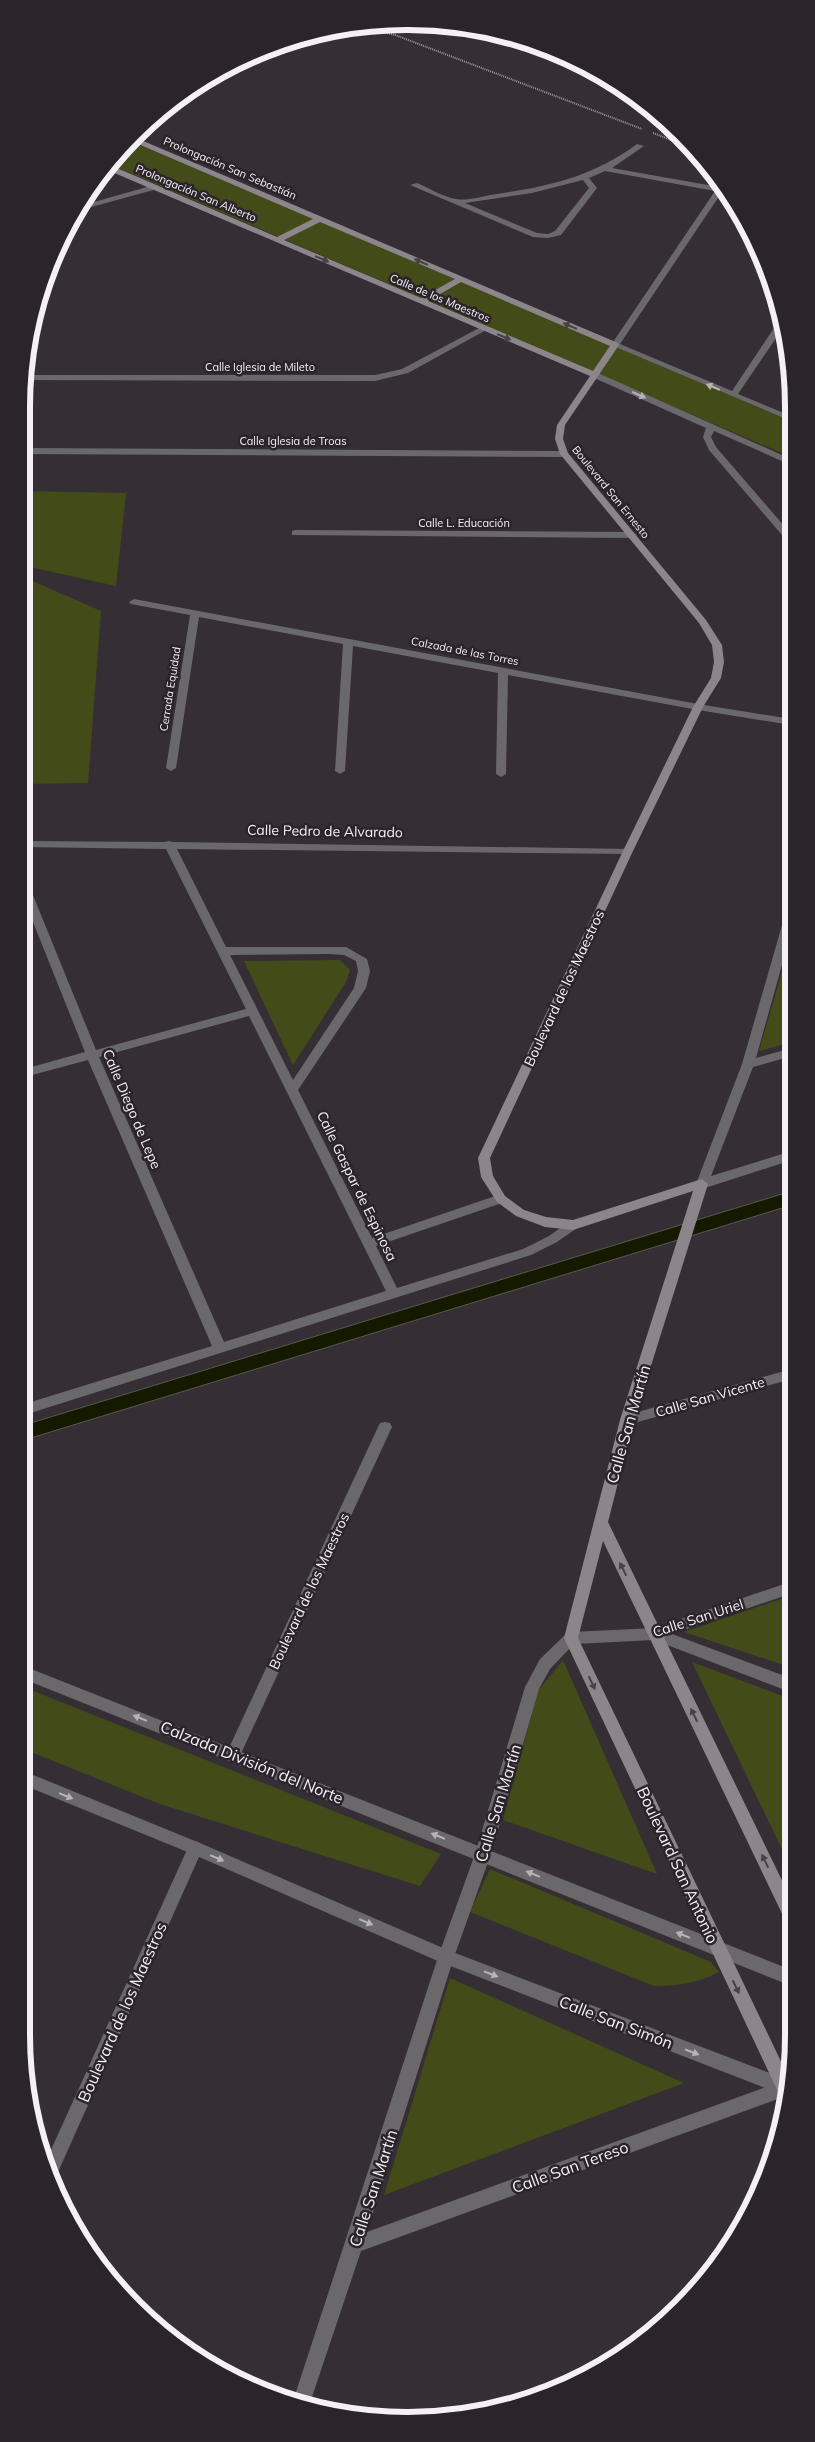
<svg xmlns="http://www.w3.org/2000/svg" width="815" height="2442" font-family="Mulish,sans-serif">
	<rect width="100%" height="100%" fill="#352e35"/>
	<g fill="#434c18">
		<path d="M130 141 791 421V457L109 164Z"/>
		<path d="M21 491 126 493 116 586 21 565Z"/>
		<path d="M21 576 101 611 88 783 21 784Z"/>
		<path d="M792 937V1042L759 1051Z"/>
		<path d="M340 960 350 970 346 982 293 1065 244 961Z"/>
		<path d="M793 1595V1668L684 1632Z"/>
		<path d="M563 1660 657 1874 503 1820 538 1691Z"/>
		<path d="M692 1662 793 1700V1872Z"/>
		<path d="M21 1686 441 1854 420 1886 160 1804 21 1748Z"/>
		<path d="M490 1869 711 1962 719 1972C699 1983 677 1986 654 1986L470 1912Z"/>
		<path d="M450 1978 684 2083 384 2195Z"/>
	</g>
	<path fill="#141900" stroke="#585a4a" d="M792 1191V1205L21 1441V1426Z"/>
	<g fill="none" stroke-linecap="round" stroke-linejoin="round">
		<g stroke="#9d979d" stroke-width="2" stroke-dasharray="1 1" stroke-linecap="butt">
			<path d="M354 25 395 35 642 129"/>
			<path d="M653 133 692 148"/>
		</g>
		<g fill="#6b686b" fill-rule="evenodd">
			<path d="M637 144 644 146 612 168 719 187 722 192 620 344 732 391 778 322H781L783 328 738 394 791 416V421L611 345 715 191 605 171 589 178 597 188 561 235 548 238 533 237 410 185 417 183C429 188 443 197 456 199 466 201 480 197 490 195 546 187 591 178 637 144ZM583 180 589 188 555 231 548 234 537 233 465 203 532 193Z"/>
			<path d="M154 185 158 187 157 189 77 211 80 206Z"/>
			<path d="M481 327 488 329 408 373 375 381 25 380V375H375L402 369Z"/>
			<path d="M592 373H598L791 459V465L714 431 711 437 716 447 791 534V543L788 542 709 450 703 437 706 428 592 377Z"/>
			<path d="M21 448 564 451 568 454 564 457 21 454Z"/>
			<path d="M295 530 632 532 637 535 632 538 292 535V531Z"/>
			<path d="M134 599 698 704 791 719V725L698 710 508 675 506 774 501 777 496 774 498 673 353 646 345 771 340 774 335 771 343 644 199 617 176 768 171 771 166 768 190 615 131 604 129 602Z"/>
			<path d="M21 841 165 842 169 841 173 842 632 849 633 851 628 854 177 849 226 947H346L367 959 370 971 366 988 298 1090 372 1238 501 1194 507 1199 505 1202 376 1246 397 1288 523 1249 549 1236 569 1222H577L579 1225 577 1228 557 1242 531 1255 21 1416V1389L26 1390 31 1402 212 1346 88 1060 21 1078V1070L85 1052 21 892V875L26 878 96 1050 246 1009 166 849 21 847ZM329 954 344 955 356 961 358 971 354 988 293 1080 230 955ZM249 1016 386 1291 224 1342 99 1057Z"/>
			<path d="M792 904V929L756 1058 792 1048V1056L753 1067 711 1176 792 1151V1160L702 1189 698 1187 696 1184 742 1064 787 908Z"/>
			<path d="M792 1369V1379L627 1425 622 1424 620 1420 622 1416 627 1415Z"/>
			<path d="M385 1422 390 1423 392 1427 238 1760 233 1762 228 1760 225 1755 228 1750 378 1427 380 1423Z"/>
			<path d="M793 1581V1593L672 1634 793 1679V1693L654 1640 574 1644 550 1669 539 1689 491 1854 454 1957 367 2232 785 2080 788 2081 786 2096 361 2251 310 2403 294 2398 438 1957 475 1854 525 1687 540 1659 566 1634 571 1632 654 1628Z"/>
			<path d="M195 1841 200 1843 203 1848 54 2181 51 2182 45 2163 190 1843Z"/>
		</g>
		<g fill="#6b686b" fill-rule="evenodd">
			<path d="M21 1665 794 1971V1987L21 1678Z"/>
			<path d="M21 1770 200 1843 450 1951 788 2080 786 2096 440 1962 190 1853 21 1784Z"/>
		</g>
		<path fill="#8c868c" fill-rule="evenodd" d="M134 137 618 343 619 345 565 425 563 439 568 453 706 620 722 645 724 662 721 678 703 707 633 851 490 1158 493 1176 505 1196 524 1210 546 1217 573 1220 702 1179 708 1184 634 1420 608 1522 793 1903 794 1928 788 1926 603 1541 578 1638 788 2076 785 2098 780 2096 564 1638 620 1420 693 1191 573 1230 545 1227 516 1216 497 1202 481 1177 478 1158 623 851 693 707 711 678 714 662 712 645 699 623 560 454 555 439 557 425 590 376 105 169 110 165 277 237 313 219 131 141ZM320 222 455 279 421 298 284 240ZM461 282 610 346 593 371 428 301Z"/>
	</g>
	<defs><path id="oneway-solid" d="M-6-.8H1V-3.2L6.5 0L1 3.2V.8H-6Z" transform="scale(1.25)"/></defs>
	<g fill="#484148">
		<use href="#oneway-solid" transform="translate(322 259) rotate(23)"/>
		<use href="#oneway-solid" transform="translate(421 262) rotate(-157)"/>
		<use href="#oneway-solid" transform="translate(570 326) rotate(-157)"/>
		<use href="#oneway-solid" transform="translate(504 337) rotate(23)"/>
		<use href="#oneway-solid" transform="translate(623 1569) rotate(-116)"/>
		<use href="#oneway-solid" transform="translate(592 1683) rotate(65)"/>
		<use href="#oneway-solid" transform="translate(694 1715) rotate(-116)"/>
		<use href="#oneway-solid" transform="translate(765 1861) rotate(-116)"/>
		<use href="#oneway-solid" transform="translate(736 1987) rotate(64)"/>
	</g>
	<g fill="#b7b3b7">
		<use href="#oneway-solid" transform="translate(713 387) rotate(-157)"/>
		<use href="#oneway-solid" transform="translate(639 395) rotate(24)"/>
		<use href="#oneway-solid" transform="translate(140 1718) rotate(-158)"/>
		<use href="#oneway-solid" transform="translate(66 1796) rotate(22)"/>
		<use href="#oneway-solid" transform="translate(438 1836) rotate(-158)"/>
		<use href="#oneway-solid" transform="translate(217 1858) rotate(23)"/>
		<use href="#oneway-solid" transform="translate(533 1874) rotate(-158)"/>
		<use href="#oneway-solid" transform="translate(366 1922) rotate(23)"/>
		<use href="#oneway-solid" transform="translate(683 1935) rotate(-158)"/>
		<use href="#oneway-solid" transform="translate(491 1974) rotate(21)"/>
		<use href="#oneway-solid" transform="translate(692 2052) rotate(21)"/>
	</g>
	<g text-anchor="middle" dominant-baseline="central" stroke-width="5" stroke-linejoin="round" paint-order="stroke">
		<g font-size="11" fill="#f5f0f5" stroke="#2b242b">
			<text transform="translate(230 168) rotate(23)">Prolongación San Sebastián</text>
			<text transform="translate(196 193) rotate(23)">Prolongación San Alberto</text>
			<text transform="translate(440 298) rotate(23)">Calle de los Maestros</text>
			<text x="260" y="367">Calle Iglesia de Mileto</text>
			<text x="293" y="441">Calle Iglesia de Troas</text>
			<text transform="translate(611 492) rotate(51)">Boulevard San Ernesto</text>
			<text x="464" y="523">Calle L. Educación</text>
			<text transform="translate(465 651) rotate(11)">Calzada de las Torres</text>
			<text transform="translate(170 689) rotate(-81)">Cerrada Equidad</text>
		</g>
		<g font-size="14" fill="#f5f0f5" stroke="#2b242b">
			<text transform="translate(325 831) rotate(1)">Calle Pedro de Alvarado</text>
			<text transform="translate(564 988) rotate(-65)">Boulevard de los Maestros</text>
			<text transform="translate(132 1109) rotate(67)">Calle Diego de Lepe</text>
			<text transform="translate(357 1186) rotate(64)">Calle Gaspar de Espinosa</text>
			<text transform="translate(710 1397) rotate(-16)">Calle San Vicente</text>
			<text transform="translate(309 1591) rotate(-65)">Boulevard de los Maestros</text>
			<text transform="translate(698 1618) rotate(-18)">Calle San Uriel</text>
		</g>
		<g font-size="16" fill="#f5f0f5" stroke="#2b242b">
			<text transform="translate(628 1424) rotate(-74)">Calle San Martín</text>
			<text transform="translate(252 1762) rotate(22)">Calzada División del Norte</text>
			<text transform="translate(498 1803) rotate(-73)">Calle San Martín</text>
			<text transform="translate(678 1865) rotate(65)">Boulevard San Antonio</text>
			<text transform="translate(122 2012) rotate(-66)">Boulevard de los Maestros</text>
			<text transform="translate(616 2022) rotate(21)">Calle San Simón</text>
			<text transform="translate(570 2167) rotate(-20)">Calle San Tereso</text>
			<text transform="translate(373 2188) rotate(-72)">Calle San Martín</text>
		</g>
	</g>
	<path d="M0 0H815V2442H0ZM407 30H408A377 377 0 0 1 785 407V2035A377 377 0 0 1 408 2412H407A377 377 0 0 1 30 2035V407A377 377 0 0 1 407 30Z" fill="#2b242b" fill-rule="evenodd"/>
	<path fill="none" stroke="#f5f0f5" stroke-width="6" d="M407 30H408A377 377 0 0 1 785 407V2035A377 377 0 0 1 408 2412H407A377 377 0 0 1 30 2035V407A377 377 0 0 1 407 30Z"/>
</svg>
